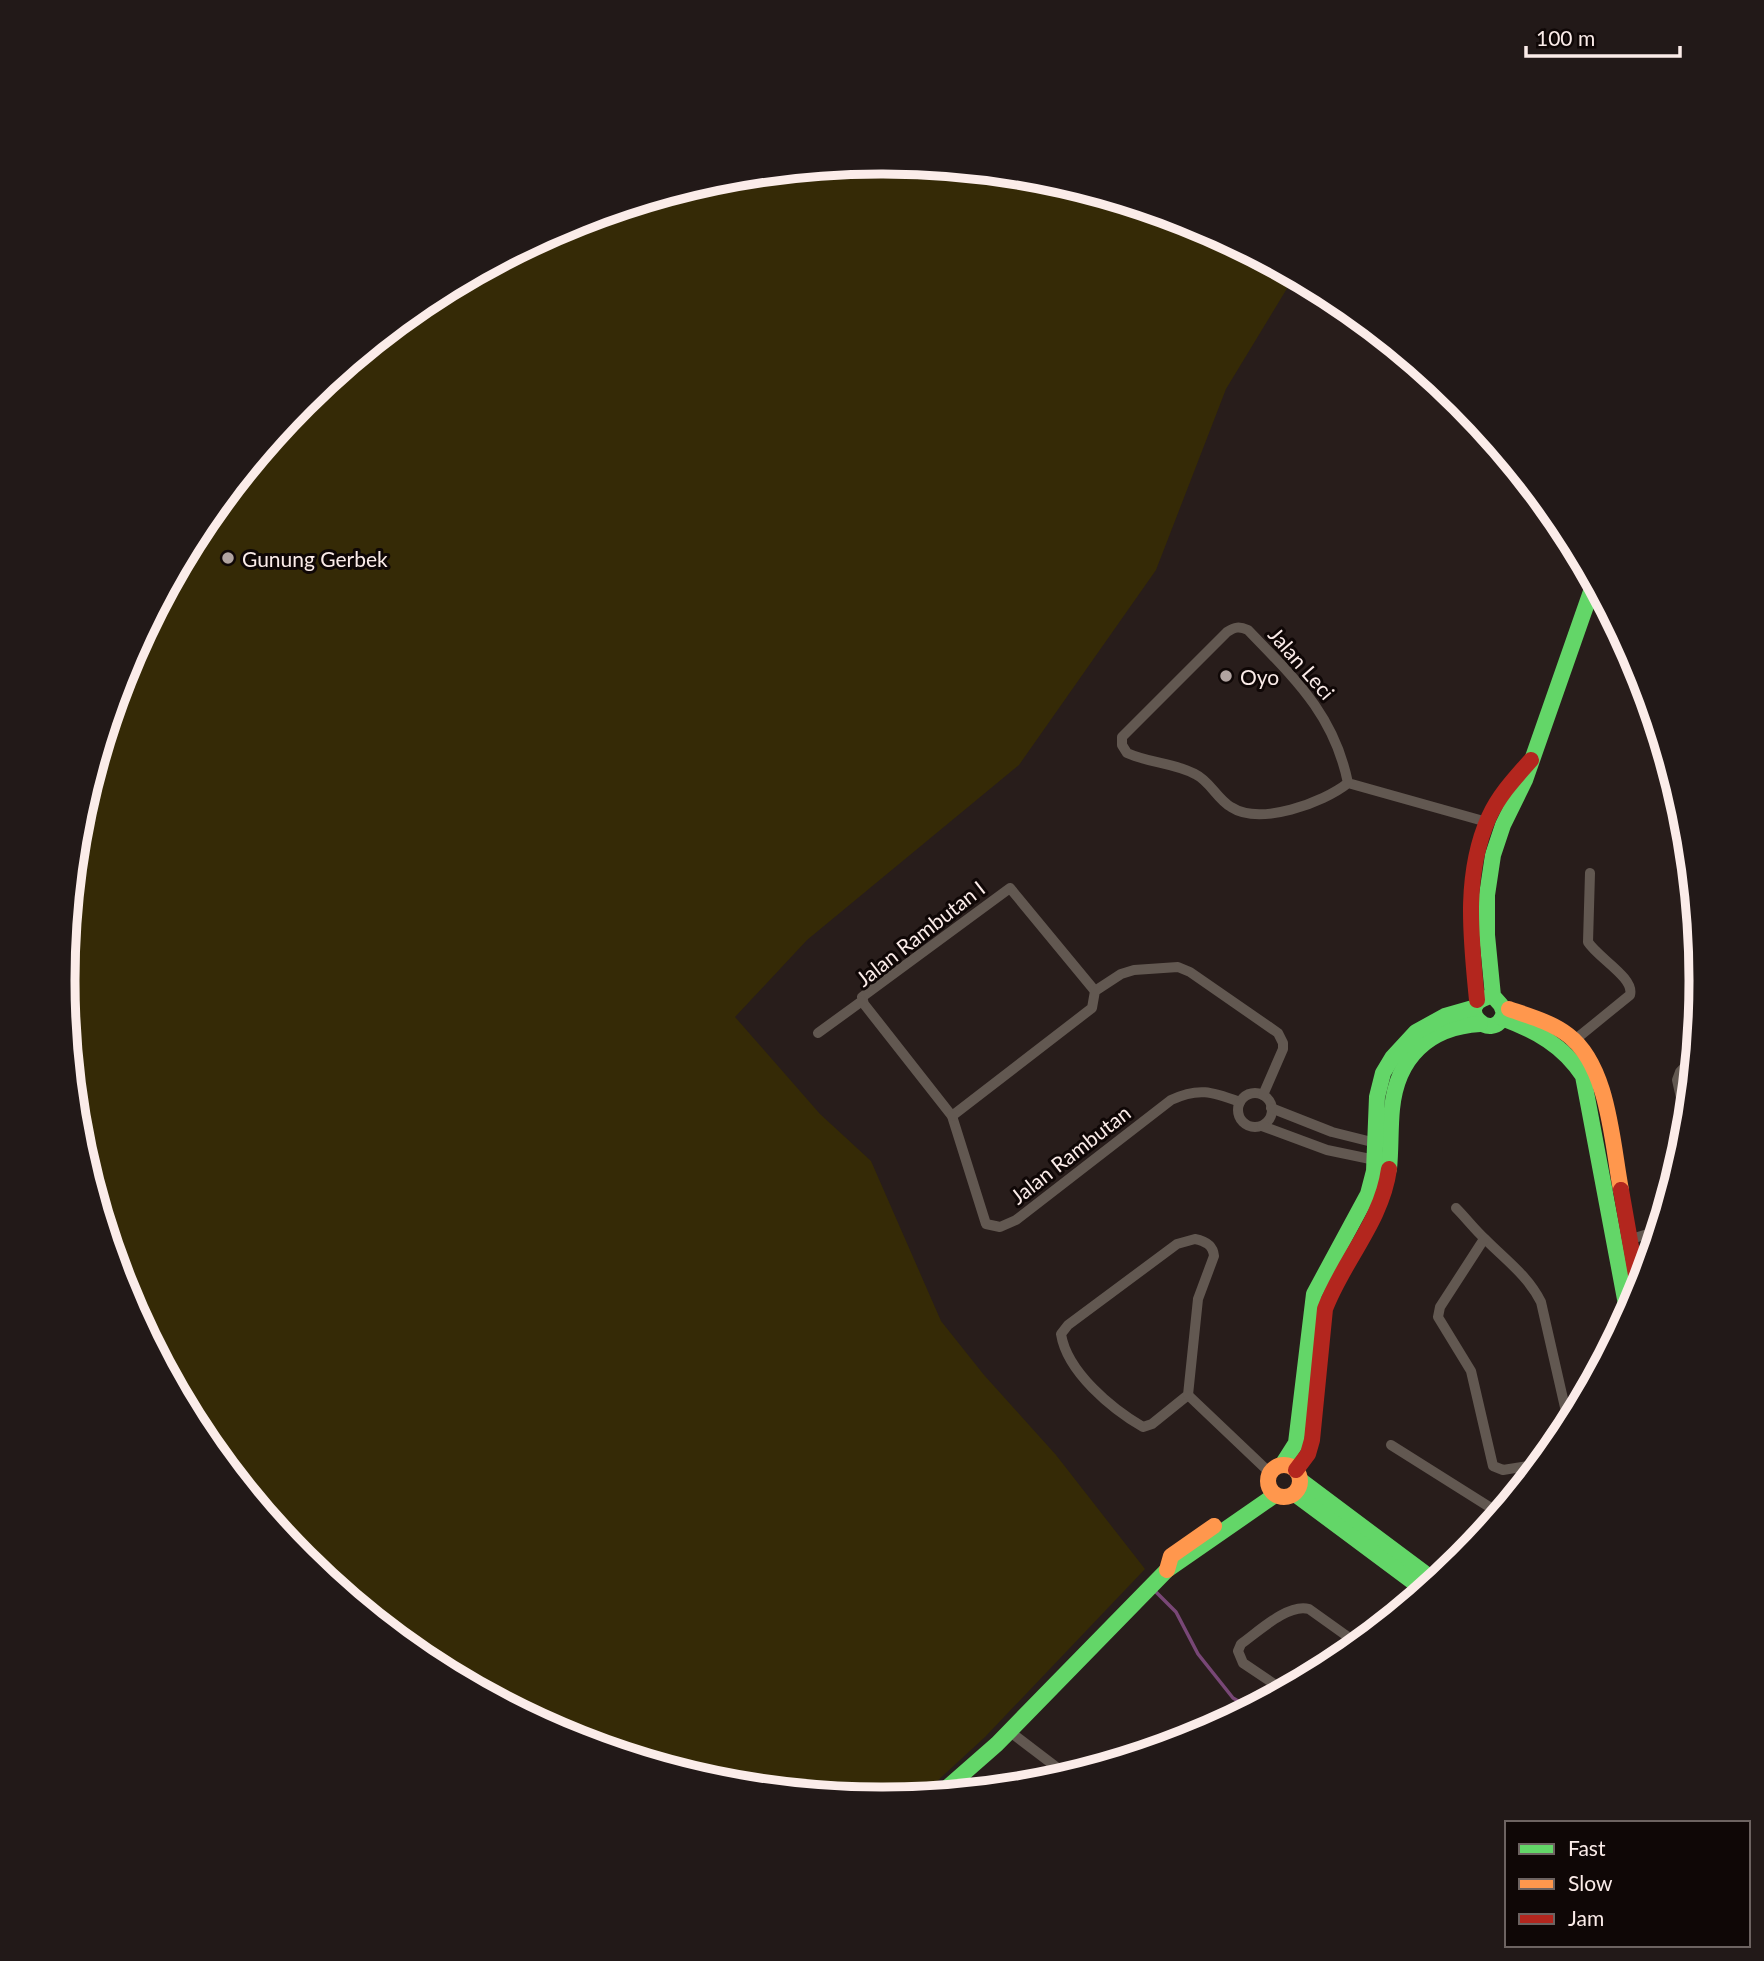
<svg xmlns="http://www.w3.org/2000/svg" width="1764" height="1961" font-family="Lato,sans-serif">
	<rect width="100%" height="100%" fill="#281d1b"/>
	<path fill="#352a06" d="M882 162 1042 177 1196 224 1294 277 1226 389 1156 570 1019 765 807 940 735 1017 820 1114 871 1161 941 1321 984 1375 1056 1455 1145 1569 985 1737 921 1796 882 1799 722 1784 568 1737 427 1661 303 1559 201 1435 125 1294 79 1140 63 980 79 820 126 667 201 525 303 401 427 299 569 224 723 177Z"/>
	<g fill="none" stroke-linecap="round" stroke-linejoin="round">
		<path stroke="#784776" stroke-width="3.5" d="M1154 1590 1176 1612 1198 1654 1233 1698 1250 1708"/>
		<g stroke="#625851" stroke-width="10">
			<path d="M1348 783C1334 714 1294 678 1248 630 1239 626 1235 627 1227 632L1122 737V745L1127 753C1149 763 1174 763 1195 774 1210 781 1217 799 1231 807 1260 826 1323 803 1348 783L1487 822"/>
			<path d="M1095 991 1010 888 862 997 864 1004 952 1116 986 1224 1000 1227 1016 1220 1171 1100C1199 1087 1212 1092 1240 1102"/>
			<path d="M818 1033 862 1001"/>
			<path d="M1571 1043 1630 995C1635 978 1598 958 1588 942L1590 873"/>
			<circle cx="1255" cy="1110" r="17"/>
			<path d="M1271 1108 1332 1132 1376 1143"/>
			<path d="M952 1116 1092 1008 1095 991 1121 974 1134 970 1178 967 1190 972 1278 1033 1283 1043V1049L1263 1095"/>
			<path d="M1687 1125 1677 1080 1680 1072 1693 1058"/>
			<path d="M1262 1126 1327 1150 1375 1160"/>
			<path d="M1456 1208C1466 1218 1475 1230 1486 1240 1507 1261 1528 1276 1541 1302L1569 1425"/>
			<path d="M1195 1239C1205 1241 1213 1245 1214 1256L1198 1299 1188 1395 1152 1424 1143 1427C1112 1409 1067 1372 1061 1334L1068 1325 1177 1244Z"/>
			<path d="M1484 1239 1440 1307 1438 1317 1471 1371 1493 1466 1503 1470 1540 1464"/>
			<path d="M1631 1239 1658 1231"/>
			<path d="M1188 1395 1270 1473"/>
			<path d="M1391 1445 1499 1513"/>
			<path d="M1283 1690 1243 1663 1238 1651 1241 1644C1258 1632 1288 1603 1309 1609L1358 1644"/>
			<path d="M1009 1731 1068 1776"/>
		</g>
		<g stroke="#63d668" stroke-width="16">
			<path d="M1493 996C1449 1004 1494 1047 1504 1013L1501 1005 1493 996 1487 935V895L1493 855 1503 825 1525 780 1594 583"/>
			<path d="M1502 1018C1536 1031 1563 1045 1583 1076L1628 1315"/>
			<path d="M1389 1169C1391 1149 1390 1129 1392 1109 1397 1057 1429 1027 1480 1024"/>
			<path d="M1282 1465 1296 1443 1314 1294 1368 1194 1374 1171 1377 1097 1383 1073 1392 1058 1416 1032 1445 1016 1473 1008"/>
			<path d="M1300 1480 1435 1581"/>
			<path d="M1295 1494 1424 1590"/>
			<path d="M940 1794 997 1744 1167 1570 1275 1495"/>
		</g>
		<g stroke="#ff974d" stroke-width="16">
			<path d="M1509 1009C1529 1016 1551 1022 1568 1035 1609 1066 1612 1143 1621 1190"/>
			<circle cx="1284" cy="1481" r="16"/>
			<path d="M1167 1570 1171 1556 1214 1526"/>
		</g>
		<g stroke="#b3261e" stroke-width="16">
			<path d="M1477 1000C1471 939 1463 875 1489 817 1499 795 1515 778 1531 760"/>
			<path d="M1621 1190 1639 1292"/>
			<path d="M1296 1470 1308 1454 1312 1440 1325 1309C1343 1261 1382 1221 1389 1169"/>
		</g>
	</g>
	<g fill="#b1a4a1" stroke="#0f0706" stroke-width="2.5">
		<circle cx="228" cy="558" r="7"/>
		<circle cx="1226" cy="676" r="7"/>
	</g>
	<g text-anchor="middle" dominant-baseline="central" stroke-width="6" stroke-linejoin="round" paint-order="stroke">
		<g font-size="21" fill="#fbece9" stroke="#0f0706" text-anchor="start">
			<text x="242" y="558">Gunung Gerbek</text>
			<text x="1240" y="676">Oyo</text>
		</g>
		<g font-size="21" fill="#fbece9" stroke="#0f0706">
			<text transform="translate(1302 663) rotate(49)">Jalan Leci</text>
			<text transform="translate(920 933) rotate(-38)">Jalan Rambutan I</text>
			<text transform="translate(1070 1154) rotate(-38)">Jalan Rambutan</text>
		</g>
	</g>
	<path d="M0 0H1764V1961H0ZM881 174H883A806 806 0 0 1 1689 980V981A806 806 0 0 1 883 1787H881A806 806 0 0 1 75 981V980A806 806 0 0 1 881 174Z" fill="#221918" fill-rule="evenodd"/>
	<path fill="none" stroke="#fbece9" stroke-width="9" d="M881 174H883A806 806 0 0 1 1689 980V981A806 806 0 0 1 883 1787H881A806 806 0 0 1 75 981V980A806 806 0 0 1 881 174Z"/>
	<rect x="1505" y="1821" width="245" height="126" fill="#0f0706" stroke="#6d6361" stroke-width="2"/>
	<rect x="1519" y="1844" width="35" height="10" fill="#63d668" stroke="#6d6361" stroke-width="2"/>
	<text x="1568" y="1856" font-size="21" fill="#fbece9">Fast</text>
	<rect x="1519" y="1879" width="35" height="10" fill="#ff974d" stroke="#6d6361" stroke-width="2"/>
	<text x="1568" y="1891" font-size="21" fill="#fbece9">Slow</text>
	<rect x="1519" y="1914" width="35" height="10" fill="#b3261e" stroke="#6d6361" stroke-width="2"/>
	<text x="1568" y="1926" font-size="21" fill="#fbece9">Jam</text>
	<path d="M1526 46v10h154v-10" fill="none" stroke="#fbece9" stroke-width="3.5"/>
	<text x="1536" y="46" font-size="21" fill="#fbece9" stroke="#0f0706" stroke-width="5" paint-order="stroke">100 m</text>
</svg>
